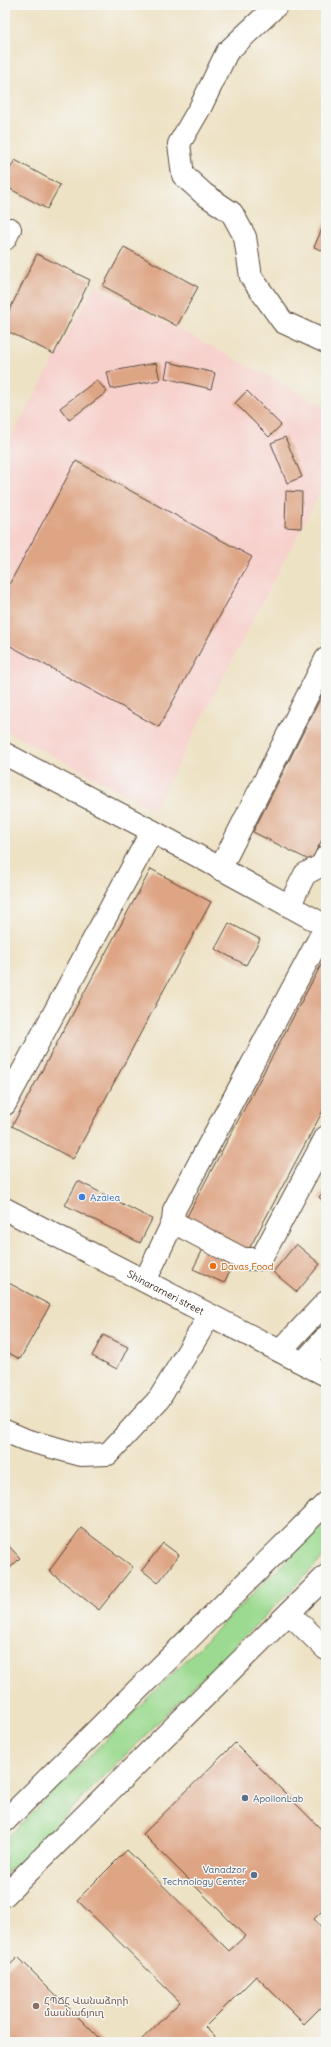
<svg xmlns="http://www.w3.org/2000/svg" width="331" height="2047" font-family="Delius,'Noto Sans Armenian',sans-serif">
	<rect width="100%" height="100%" fill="#f6f6f2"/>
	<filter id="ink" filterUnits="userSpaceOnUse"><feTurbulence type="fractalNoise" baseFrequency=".025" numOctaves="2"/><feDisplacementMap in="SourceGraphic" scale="8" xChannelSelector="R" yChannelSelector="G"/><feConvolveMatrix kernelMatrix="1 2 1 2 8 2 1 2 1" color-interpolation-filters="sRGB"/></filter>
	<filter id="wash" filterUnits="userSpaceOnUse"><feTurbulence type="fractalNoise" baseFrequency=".012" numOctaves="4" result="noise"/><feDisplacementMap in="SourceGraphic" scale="16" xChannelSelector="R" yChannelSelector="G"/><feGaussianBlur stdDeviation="0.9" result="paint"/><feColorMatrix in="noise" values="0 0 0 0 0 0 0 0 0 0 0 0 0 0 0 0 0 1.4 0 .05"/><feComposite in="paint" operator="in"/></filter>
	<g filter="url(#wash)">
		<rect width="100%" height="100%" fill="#eee2c5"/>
		<path fill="#f7d0cc" d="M95 285 326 407V481L154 809 5 730V449Z"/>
		<path fill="#9bda90" stroke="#6b8257" d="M326 1521V1555L5 1875V1840Z"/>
		<g id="blocks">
			<g fill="#dea585">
				<path d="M15 160 60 185 47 209 5 186V177Z"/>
				<path d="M326 220V252L314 247Z"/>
				<path d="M124 247 198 287 177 326 103 286Z"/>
				<path d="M37 254 90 280 54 354 5 330V319Z"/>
				<path d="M168 362 215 373 211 389 165 378Z"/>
				<path d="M156 363 160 380 111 389 107 372Z"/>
				<path d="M97 380 107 392 69 420 60 408Z"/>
				<path d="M247 391 281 425 269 437 235 403Z"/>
				<path d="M285 437 302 477 287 483 271 443Z"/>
				<path d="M76 461 252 557 159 727 5 643V592Z"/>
				<path d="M286 491 302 492 301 528 285 527Z"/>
				<path d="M326 687V832L311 861 253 832Z"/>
				<path d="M151 869 211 902 73 1159 12 1126Z"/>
				<path d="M229 923 260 939 246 965 215 949Z"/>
				<path d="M322 963 326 965V1105L248 1251 186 1218Z"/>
				<path d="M78 1181 152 1219 140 1243 65 1205Z"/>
				<path d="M326 1189V1204L319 1197Z"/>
				<path d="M296 1244 320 1264 297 1292 273 1272Z"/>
				<path d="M203 1249 233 1264 224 1283 193 1269Z"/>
				<path d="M5 1281 50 1305 20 1359 5 1351Z"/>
				<path d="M103 1335 128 1347 117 1369 92 1356Z"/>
				<path d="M81 1528 133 1567 99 1610 49 1571Z"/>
				<path d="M5 1542 20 1558 5 1573Z"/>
				<path d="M163 1543 179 1555 158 1583 142 1570Z"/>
				<path d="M235 1743 326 1834V1907L314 1919 326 1932V2002L304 2024 256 1976 205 2027 220 2042H139L180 2002 77 1900 127 1850 229 1951 245 1936 143 1834Z"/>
				<path d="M18 1957 103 2042H5V1970Z"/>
			</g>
		</g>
	</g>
	<g filter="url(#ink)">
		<use href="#blocks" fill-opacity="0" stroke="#564637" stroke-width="1"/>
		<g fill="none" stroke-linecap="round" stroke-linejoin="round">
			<defs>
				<g id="minor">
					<path d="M277 5 227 52 201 106 179 144 183 175 204 194 232 213 245 237 251 277 283 322 326 342"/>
					<path d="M5 239 10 229"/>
					<path d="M5 754 152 831 326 926"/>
					<path d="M220 869 326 659"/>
					<path d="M289 906 305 874 322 865 326 857"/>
					<path d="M5 1104 152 831"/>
					<path id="s1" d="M5 1209 326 1375"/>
					<path d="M173 1222 243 1259H261L326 1137"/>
					<path d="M145 1281 173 1222 174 1210 326 926"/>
					<path d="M280 1351 326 1302"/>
					<path d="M303 1363 326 1337"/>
					<path d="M5 1431 26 1440 81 1455 108 1454 159 1399 210 1315"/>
					<path d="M289 1613 326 1649"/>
					<path d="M5 1821 326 1503"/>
					<path d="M5 1895 326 1576"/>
				</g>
			</defs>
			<use href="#minor" stroke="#564637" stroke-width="24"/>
			<use href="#minor" stroke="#fff" stroke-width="22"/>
		</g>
	</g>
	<circle fill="#3f7fe0" stroke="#f6f6f2" stroke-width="1.5" cx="82" cy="1197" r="4"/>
	<circle fill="#e8710a" stroke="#f6f6f2" stroke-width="1.5" cx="213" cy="1266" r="4"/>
	<g fill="#5c6f8a" stroke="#f6f6f2" stroke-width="1.5">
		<circle cx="245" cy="1798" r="4"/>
		<circle cx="254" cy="1875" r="4"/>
	</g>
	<circle fill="#8d6e63" stroke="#f6f6f2" stroke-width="1.5" cx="36" cy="2006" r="4"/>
	<g text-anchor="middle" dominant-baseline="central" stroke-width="3" stroke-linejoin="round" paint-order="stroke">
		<g font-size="10" fill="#366cbe" stroke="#f6f6f2" text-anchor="start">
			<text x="90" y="1197">Azalea</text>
		</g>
		<g font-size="10" fill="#c56008" stroke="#f6f6f2" text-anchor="start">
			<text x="221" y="1266">Davas Food</text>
		</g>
		<g font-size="10" fill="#3b2a1e" stroke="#f6f6f2">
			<text stroke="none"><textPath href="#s1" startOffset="181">Shinararneri street</textPath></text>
		</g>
		<g font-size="10" fill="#4e5e75" stroke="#f6f6f2" text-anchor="start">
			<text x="253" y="1798">ApollonLab</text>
			<text x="246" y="1869" text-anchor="end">Vanadzor<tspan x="246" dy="12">Technology Center</tspan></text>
		</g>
		<g font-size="10" fill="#785e54" stroke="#f6f6f2" text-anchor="start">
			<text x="44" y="2000">ՀՊՃՀ Վանաձորի<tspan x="44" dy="12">մասնաճյուղ</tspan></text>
		</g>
	</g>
	<rect width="331" height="2047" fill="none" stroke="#f6f6f2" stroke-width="20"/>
</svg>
